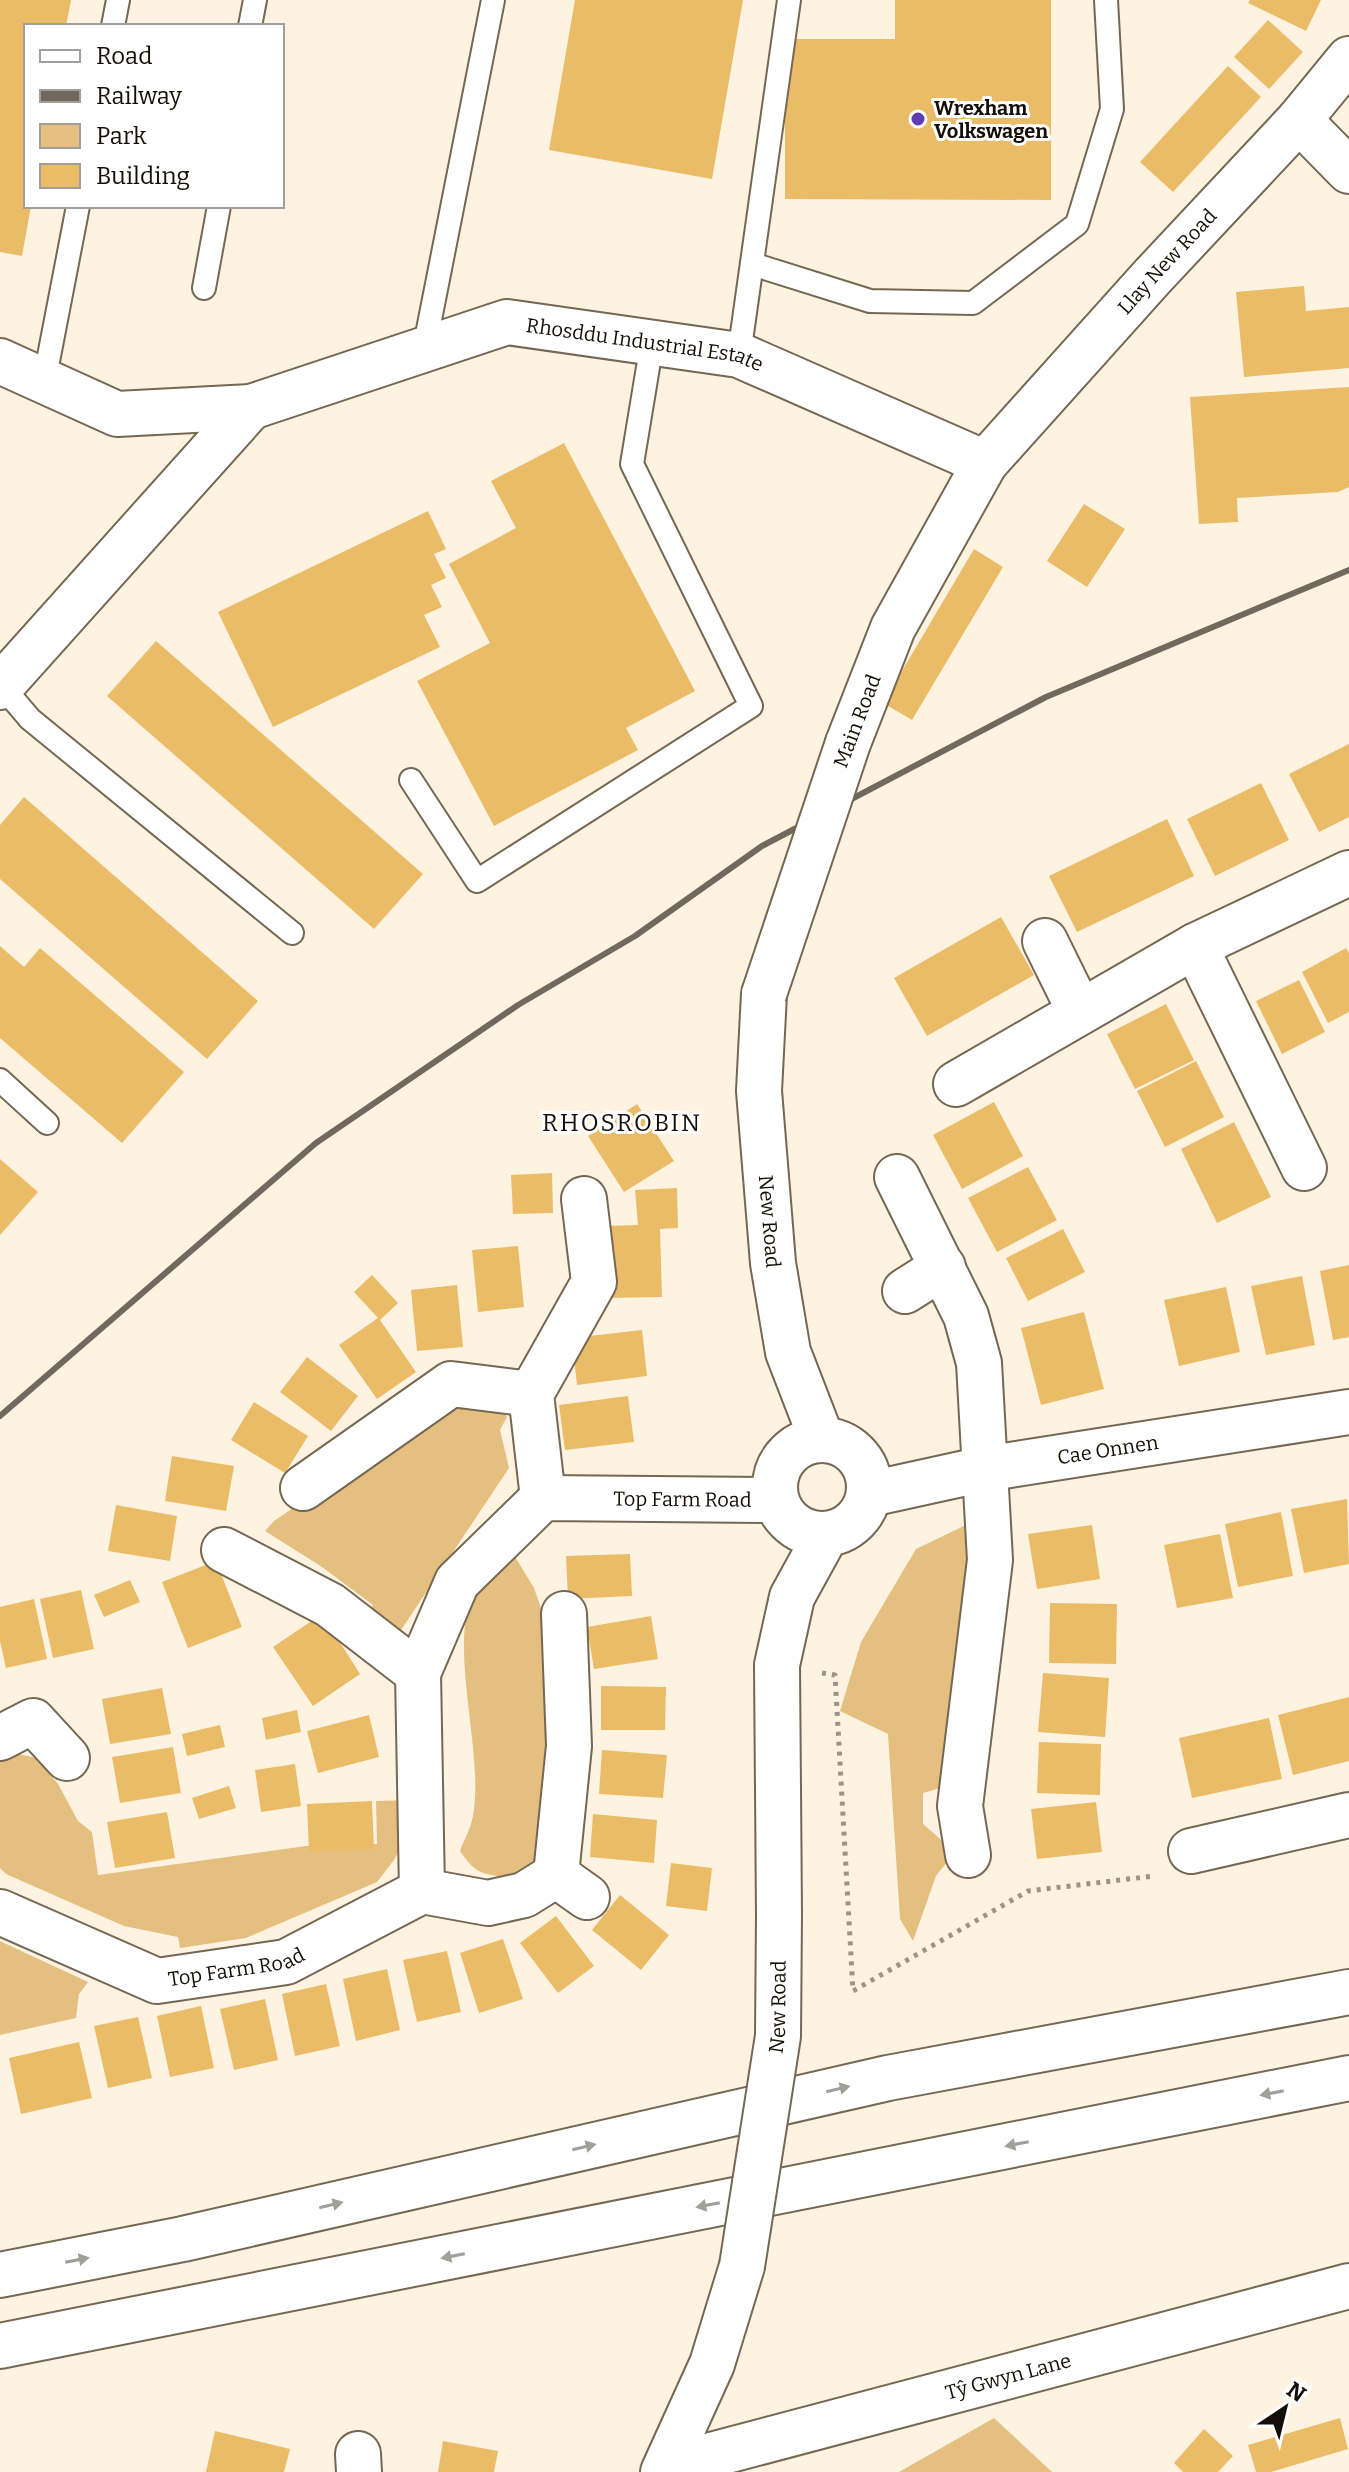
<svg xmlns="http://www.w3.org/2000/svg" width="1349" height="2472" font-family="Bitter,serif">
	<rect width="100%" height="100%" fill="#fef3e0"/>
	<g fill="#e4bf80">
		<path d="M451 1401 498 1404 507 1417 500 1430 509 1468 399 1633 369 1611 373 1605 322 1567 265 1531 274 1521Z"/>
		<path d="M970 1523 974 1597 944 1787 923 1793V1824L955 1852 936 1876 913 1941 900 1919 888 1734 840 1711 861 1642 916 1549Z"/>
		<path d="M511 1550 534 1588 550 1634 556 1726 540 1866 497 1888 498 1876C478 1874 471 1867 460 1851 464 1840 471 1828 473 1816 485 1749 445 1645 476 1584 483 1572 500 1560 511 1550Z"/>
		<path d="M18 1754 37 1758 58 1784 78 1821 92 1832 98 1875 306 1846 377 1844 376 1801 414 1800 409 1833 394 1860 377 1882 246 1938 180 1948 178 1937 124 1926 6 1874 0 1868V1760Z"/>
		<path d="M0 1941 88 1982 79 1994 76 2018 0 2035Z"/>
		<path d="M994 2418 1052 2472H899Z"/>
	</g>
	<g fill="#ebbc67">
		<path d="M0 0H71L66 26H26V206H31L22 256 0 252Z"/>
		<path d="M575 0H743L712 179 549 150Z"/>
		<path d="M895 0H1051V200L785 199V39H895Z"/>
		<path d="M1250 0H1321L1306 31 1248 3Z"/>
		<path d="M1268 20 1303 52 1269 89 1234 57Z"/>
		<path d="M1228 66 1261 97 1173 192 1140 162Z"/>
		<path d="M1304 286 1306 311 1349 307V368L1244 377 1236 292Z"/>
		<path d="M1349 387V487L1338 492 1237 498 1238 522 1199 524 1190 397Z"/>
		<path d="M564 443 695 691 626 728 638 750 494 826 417 681 490 643 449 564 516 528 491 481Z"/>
		<path d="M1084 504 1125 529 1087 587 1047 561Z"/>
		<path d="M428 511 446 549 434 554 446 578 431 585 442 607 424 615 440 647 273 727 218 612Z"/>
		<path d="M974 549 1003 567 912 720 883 703Z"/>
		<path d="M156 641 423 874 374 929 107 696Z"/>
		<path d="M1349 744V817L1319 832 1289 774Z"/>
		<path d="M1261 783 1289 840 1215 876 1187 819Z"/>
		<path d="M24 797 258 1001 207 1059 0 879V825Z"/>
		<path d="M1167 819 1194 876 1077 932 1049 876Z"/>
		<path d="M1001 917 1034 975 927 1036 894 978Z"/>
		<path d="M0 946 24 967 40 948 184 1072 122 1143 0 1038Z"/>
		<path d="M1346 948 1349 953V1012L1328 1023 1302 972Z"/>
		<path d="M1299 980 1325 1032 1282 1054 1256 1001Z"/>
		<path d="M1166 1004 1194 1060 1135 1089 1107 1034Z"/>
		<path d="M1196 1061 1224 1117 1165 1147 1137 1091Z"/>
		<path d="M994 1102 1023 1156 962 1189 933 1135Z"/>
		<path d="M637 1104 674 1161 624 1192 588 1136Z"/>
		<path d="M1234 1122 1271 1197 1217 1223 1181 1149Z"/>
		<path d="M0 1159 38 1192 0 1235Z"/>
		<path d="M1028 1167 1057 1220 997 1252 968 1198Z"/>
		<path d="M552 1173 553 1213 513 1214 511 1175Z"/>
		<path d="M677 1188 678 1228 660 1229 662 1297 605 1298 603 1226 638 1225 635 1190Z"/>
		<path d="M1063 1229 1085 1272 1028 1301 1006 1258Z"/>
		<path d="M518 1246 524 1307 478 1312 472 1250Z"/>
		<path d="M1349 1265V1337L1333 1340 1320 1271Z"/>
		<path d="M372 1275 398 1303 380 1320 416 1372 377 1399 339 1345 378 1318 354 1292Z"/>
		<path d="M1302 1276 1315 1345 1266 1355 1251 1286Z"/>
		<path d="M457 1285 463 1347 417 1351 411 1290Z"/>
		<path d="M1226 1287 1240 1352 1179 1366 1164 1300Z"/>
		<path d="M1084 1312 1104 1389 1041 1405 1021 1328Z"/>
		<path d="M642 1330 647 1376 577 1385 572 1338Z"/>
		<path d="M307 1357 358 1396 331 1431 280 1392Z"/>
		<path d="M628 1396 634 1442 565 1450 559 1405Z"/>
		<path d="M254 1402 308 1436 285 1473 231 1440Z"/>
		<path d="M172 1456 234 1466 226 1511 165 1501Z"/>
		<path d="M1347 1499 1349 1564 1304 1573 1291 1509Z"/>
		<path d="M116 1505 177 1516 170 1561 108 1551Z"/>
		<path d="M1281 1512 1293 1576 1238 1587 1225 1524Z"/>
		<path d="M1092 1525 1100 1579 1037 1589 1028 1534Z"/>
		<path d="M1220 1534 1233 1598 1177 1608 1164 1545Z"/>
		<path d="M630 1554 632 1596 568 1599 566 1556Z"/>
		<path d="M216 1561 242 1627 188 1648 162 1582Z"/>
		<path d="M130 1580 140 1602 104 1617 94 1595Z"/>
		<path d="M81 1590 94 1649 53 1658 40 1599Z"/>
		<path d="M34 1599 47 1659 6 1668 0 1641V1607Z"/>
		<path d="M1050 1603 1117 1604 1116 1664 1049 1663Z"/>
		<path d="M322 1614 360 1674 313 1706 273 1647Z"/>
		<path d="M651 1616 658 1659 594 1669 587 1627Z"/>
		<path d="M1043 1673 1109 1678 1105 1737 1038 1732Z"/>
		<path d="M601 1686 666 1687 665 1730H601Z"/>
		<path d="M162 1688 171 1734 110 1744 102 1699Z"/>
		<path d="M1349 1697V1761L1293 1775 1278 1715Z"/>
		<path d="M297 1710 301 1732 266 1740 262 1718Z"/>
		<path d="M369 1715 379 1757 318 1773 307 1731Z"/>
		<path d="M1269 1718 1282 1779 1192 1798 1179 1738Z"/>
		<path d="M220 1725 225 1747 187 1756 182 1734Z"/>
		<path d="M1039 1742 1101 1744 1100 1795 1037 1793Z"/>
		<path d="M173 1747 181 1793 120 1803 112 1757Z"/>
		<path d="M602 1750 667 1755 663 1798 599 1794Z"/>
		<path d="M295 1764 301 1806 261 1812 255 1770Z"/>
		<path d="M229 1786 236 1808 199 1819 192 1798Z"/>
		<path d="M372 1801 374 1849 309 1852 307 1804Z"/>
		<path d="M1096 1802 1102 1852 1037 1859 1031 1809Z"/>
		<path d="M167 1812 175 1858 115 1868 107 1822Z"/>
		<path d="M593 1814 657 1820 654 1863 590 1857Z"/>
		<path d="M671 1863 712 1868 707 1911 666 1906Z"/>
		<path d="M620 1895 669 1935 641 1970 592 1930Z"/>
		<path d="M556 1916 594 1966 558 1993 520 1943Z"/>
		<path d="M503 1939 523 1999 479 2013 460 1953Z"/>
		<path d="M447 1951 461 2012 417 2022 403 1960Z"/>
		<path d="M387 1969 400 2030 356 2041 343 1979Z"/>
		<path d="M326 1984 340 2046 295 2056 282 1994Z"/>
		<path d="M265 1999 278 2060 234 2070 220 2009Z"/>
		<path d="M201 2006 214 2068 170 2077 157 2016Z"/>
		<path d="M138 2017 152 2078 108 2088 94 2026Z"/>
		<path d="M79 2042 92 2098 21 2114 9 2058Z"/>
		<path d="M1340 2418 1348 2449 1271 2472H1256L1248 2445Z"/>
		<path d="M1204 2429 1233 2456 1218 2472H1183L1174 2463Z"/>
		<path d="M215 2431 290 2449 284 2472H206Z"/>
		<path d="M443 2441 498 2451 494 2472H438Z"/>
	</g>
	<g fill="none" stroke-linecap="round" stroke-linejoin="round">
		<defs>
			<g id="service">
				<path d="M113 26 118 0"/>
				<path d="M250 26 255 0"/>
				<path d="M752 264 870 301 973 303 1077 224 1112 109 1106 0"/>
				<path d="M204 288 219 206"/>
				<path d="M424 350 493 0"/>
				<path d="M739 355 789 0"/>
				<path d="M44 382 78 206"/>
				<path d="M1 685 30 719 292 933"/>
				<path d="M411 780 477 881 751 706 632 464 652 343"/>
				<path d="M0 1080 47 1123"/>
			</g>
			<g id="minor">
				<path d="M1299 120 1349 171"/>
				<path id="s1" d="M0 361 117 414 251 407 507 322 739 355 985 463"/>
				<path d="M0 687 251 407"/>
				<path d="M1045 941 1080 1012"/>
				<path d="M1195 946 1304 1168"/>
				<path d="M956 1084 1195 946 1349 873"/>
				<path d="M897 1177 966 1316 979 1363 990 1560 960 1806 968 1855"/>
				<path d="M905 1291 943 1267"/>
				<path d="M303 1488 451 1384 531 1394"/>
				<path id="s2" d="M870 1494 984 1469 1349 1412"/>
				<path d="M543 1498 531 1394 594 1282 584 1199"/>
				<path d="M224 1550 330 1605 418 1673"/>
				<path d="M0 1738 33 1721 67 1758"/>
				<path d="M1191 1851 1349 1815"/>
				<path d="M556 1875 587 1897"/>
				<path d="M422 1891 488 1903 524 1895 556 1875 569 1746 564 1614"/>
				<path id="s3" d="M0 1912 157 1981 286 1962 422 1891 418 1673 457 1582 543 1498 776 1500"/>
				<path d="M358 2454 359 2472"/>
			</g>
			<g id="tertiary">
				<path id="s4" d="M666 2467 1349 2286"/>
			</g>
			<g id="secondary">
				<path id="s5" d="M848 743 893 628 985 463 1152 277 1299 120 1349 59"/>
				<path id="s6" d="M764 994 759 1091 773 1263 788 1352 822 1440"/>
				<circle cx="822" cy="1487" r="47"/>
				<path d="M779 1915 777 1665 792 1597 826 1535"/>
				<path d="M663 2472 712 2364 742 2266"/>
			</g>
			<g id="trunk">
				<path d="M0 2275 183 2239 888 2078 1349 1992"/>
				<path d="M0 2346 1349 2078"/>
			</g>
		</defs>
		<use href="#service" stroke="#746853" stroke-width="26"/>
		<use href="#minor" stroke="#746853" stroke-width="48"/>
		<use href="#tertiary" stroke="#746853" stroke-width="48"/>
		<use href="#secondary" stroke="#746853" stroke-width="48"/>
		<use href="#trunk" stroke="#746853" stroke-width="48"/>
		<path stroke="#9c9486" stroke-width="5" stroke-dasharray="4 6" stroke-linecap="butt" d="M822 1673 835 1675 853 1991 1028 1891 1154 1876"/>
		<use href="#service" stroke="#fff" stroke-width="22"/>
		<use href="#minor" stroke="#fff" stroke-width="44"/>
		<use href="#tertiary" stroke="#fff" stroke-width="44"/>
		<use href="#secondary" stroke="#fff" stroke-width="44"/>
		<use href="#trunk" stroke="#fff" stroke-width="44"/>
		<path stroke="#71695e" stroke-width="6" d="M0 1416 316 1143 518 1005 635 936 762 846 1046 697 1349 570"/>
		<defs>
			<g id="secondary-bridge">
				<path d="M764 994 848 743"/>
				<path id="s7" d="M742 2266 778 2036 779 1915"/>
			</g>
		</defs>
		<use href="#secondary-bridge" stroke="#746853" stroke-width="48" stroke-linecap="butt"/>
		<use href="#secondary-bridge" stroke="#fff" stroke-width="44"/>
	</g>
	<defs><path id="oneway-solid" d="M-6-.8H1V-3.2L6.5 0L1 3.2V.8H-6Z" transform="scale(2)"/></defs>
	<g fill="#a19f9c">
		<use href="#oneway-solid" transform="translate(838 2089) rotate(-13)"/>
		<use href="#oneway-solid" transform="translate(1272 2093) rotate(169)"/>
		<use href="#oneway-solid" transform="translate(1017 2144) rotate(169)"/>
		<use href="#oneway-solid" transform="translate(584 2147) rotate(-13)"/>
		<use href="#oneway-solid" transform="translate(331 2205) rotate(-13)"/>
		<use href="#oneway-solid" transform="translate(708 2205) rotate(169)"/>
		<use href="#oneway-solid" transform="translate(453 2256) rotate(169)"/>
		<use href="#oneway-solid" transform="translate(77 2260) rotate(-11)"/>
	</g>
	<circle fill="#5f3db5" stroke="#fff" stroke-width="3" cx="918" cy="119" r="8"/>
	<g text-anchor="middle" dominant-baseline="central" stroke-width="6" stroke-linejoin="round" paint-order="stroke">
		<g font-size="20" font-weight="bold" fill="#130e07" stroke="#fff" text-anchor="start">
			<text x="934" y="108">Wrexham<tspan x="934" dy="23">Volkswagen</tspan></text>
		</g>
		<g font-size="20" fill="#130e07" stroke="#fff">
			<text stroke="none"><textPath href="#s5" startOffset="584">Llay New Road</textPath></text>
			<text stroke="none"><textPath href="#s1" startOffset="672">Rhosddu Industrial Estate</textPath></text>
			<text transform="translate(857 721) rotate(-69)">Main Road</text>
			<text stroke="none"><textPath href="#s6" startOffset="228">New Road</textPath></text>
			<text stroke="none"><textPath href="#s2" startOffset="242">Cae Onnen</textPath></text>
			<text stroke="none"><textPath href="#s3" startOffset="1032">Top Farm Road</textPath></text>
			<text stroke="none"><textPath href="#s3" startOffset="252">Top Farm Road</textPath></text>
			<text stroke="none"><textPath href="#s7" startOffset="262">New Road</textPath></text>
			<text stroke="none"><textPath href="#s4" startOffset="354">Tŷ Gwyn Lane</textPath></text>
		</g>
		<g font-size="24" letter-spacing="2" fill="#130e07" stroke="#fff">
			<text x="622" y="1123">RHOSROBIN</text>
		</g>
	</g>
	<rect x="24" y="24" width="260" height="184" fill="#ffffff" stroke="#a19f9c" stroke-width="2"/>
	<rect x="40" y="50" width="40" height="12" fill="#ffffff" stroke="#a19f9c" stroke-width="2"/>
	<text x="96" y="64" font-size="24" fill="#130e07">Road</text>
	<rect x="40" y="90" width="40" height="12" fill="#71695e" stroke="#a19f9c" stroke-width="2"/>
	<text x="96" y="104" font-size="24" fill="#130e07">Railway</text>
	<rect x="40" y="124" width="40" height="24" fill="#e4bf80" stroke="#a19f9c" stroke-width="2"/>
	<text x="96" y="144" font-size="24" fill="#130e07">Park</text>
	<rect x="40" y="164" width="40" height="24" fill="#ebbc67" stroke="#a19f9c" stroke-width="2"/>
	<text x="96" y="184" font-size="24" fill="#130e07">Building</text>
	<g transform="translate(1285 2408) rotate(35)" stroke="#ffffff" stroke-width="6" paint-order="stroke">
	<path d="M0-6L14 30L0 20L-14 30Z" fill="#130e07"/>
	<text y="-12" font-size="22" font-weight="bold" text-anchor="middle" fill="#130e07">N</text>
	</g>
</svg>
